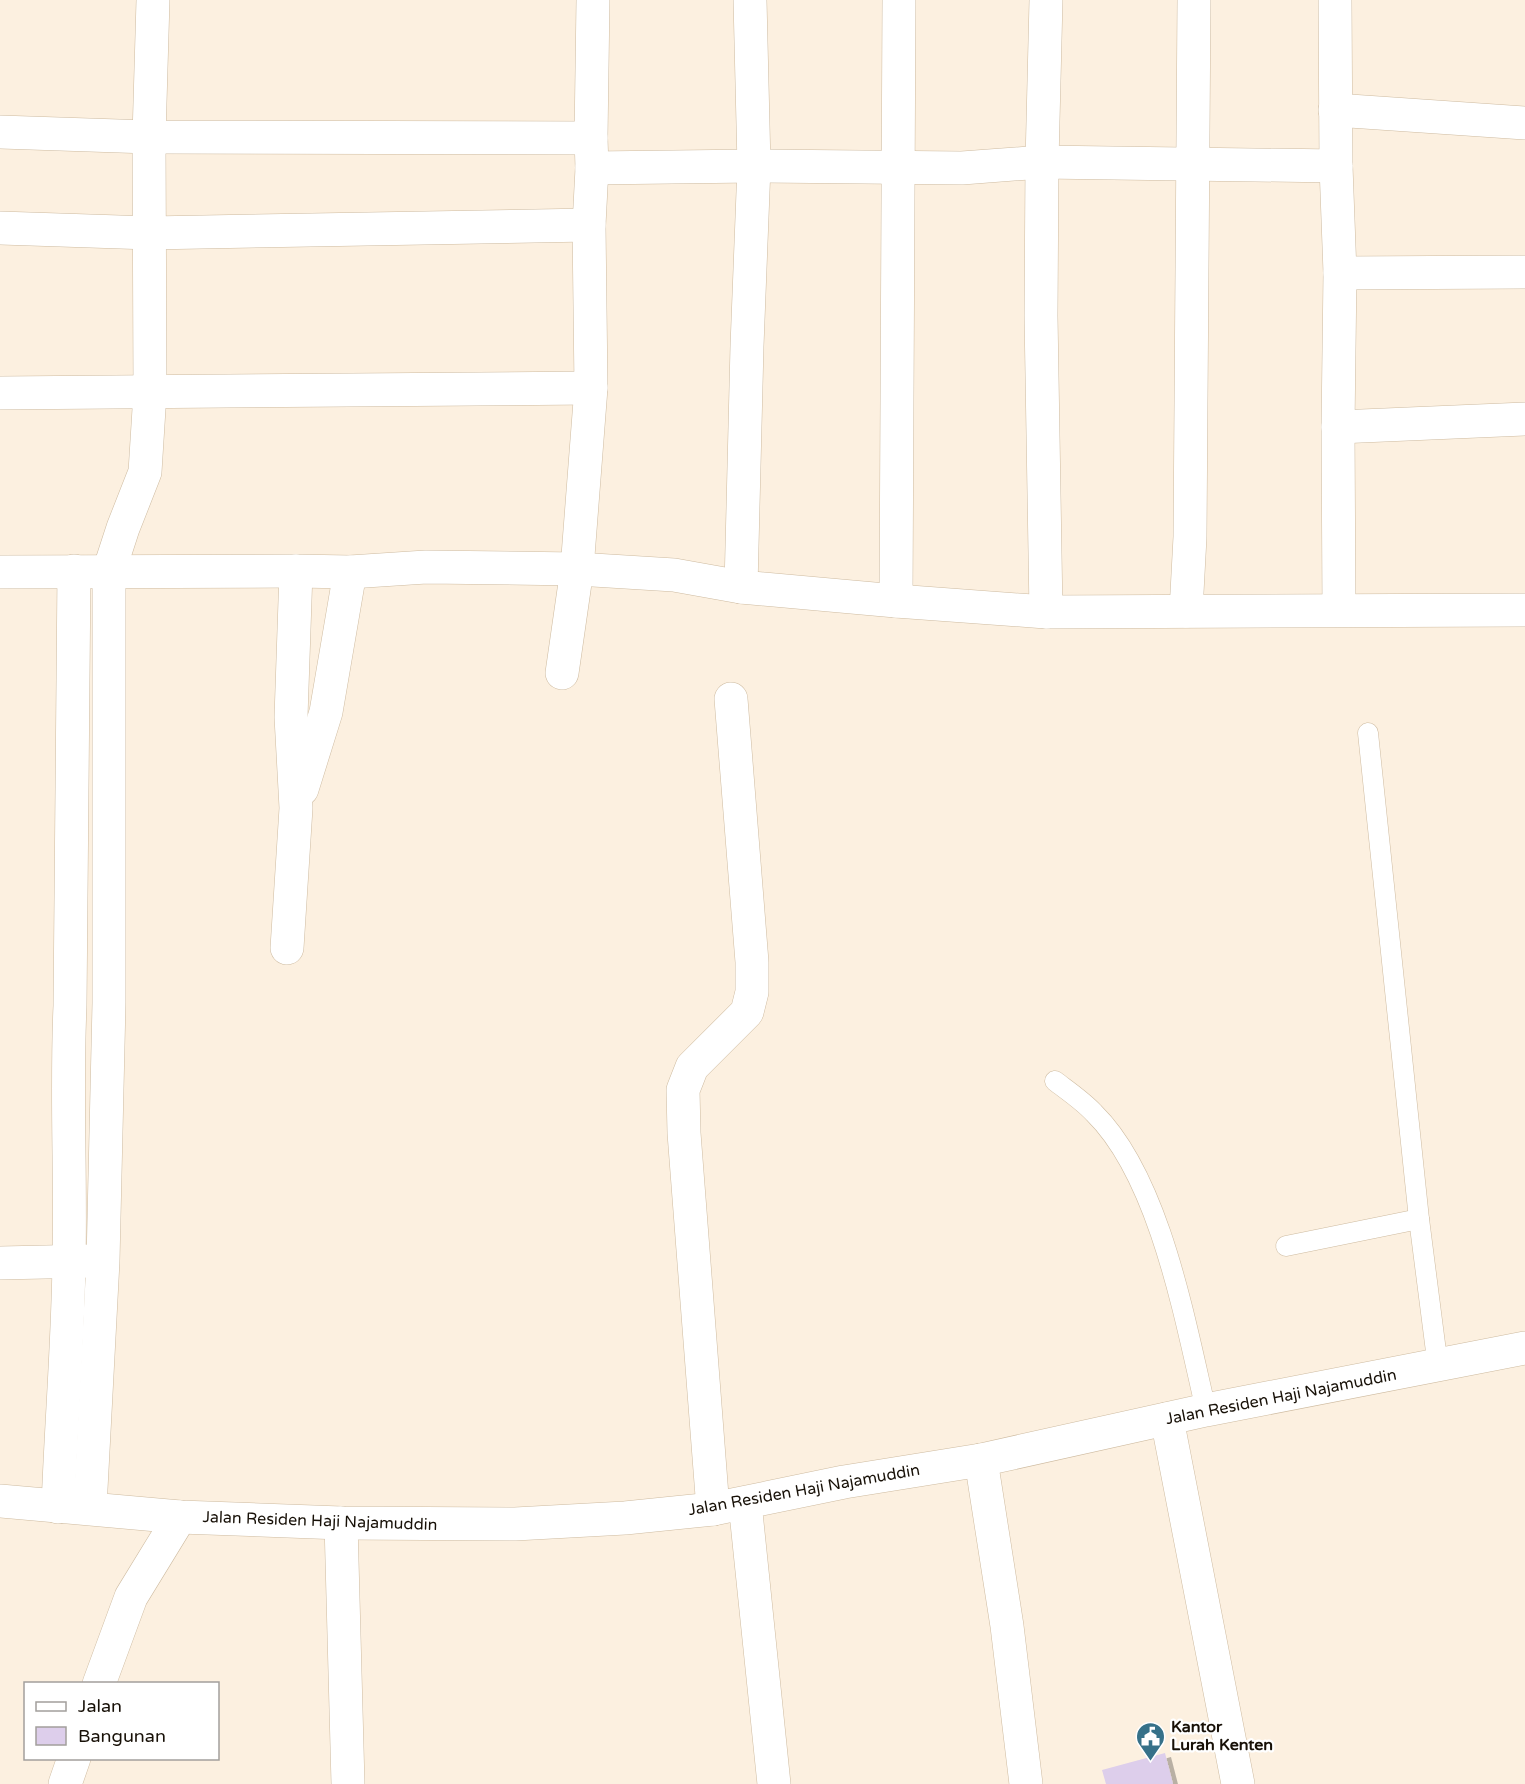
<svg xmlns="http://www.w3.org/2000/svg" width="1525" height="1784" font-family="'Varela Round',sans-serif">
	<defs>
		<filter id="shadow"><feDropShadow dx="6" dy="4" stdDeviation="0" flood-color="#0004"/></filter>
	</defs>
	<rect width="100%" height="100%" fill="#fcf0e0"/>
	<path fill="#ddceeb" filter="url(#shadow)" d="M1165 1753 1173 1784H1106L1102 1770Z"/>
	<g fill="none" stroke-linecap="round" stroke-linejoin="round">
		<defs>
			<g id="lane">
				<path d="M1368 733 1419 1219 1438 1367"/>
				<path d="M1055 1081C1068 1091 1083 1101 1094 1113 1160 1178 1185 1321 1206 1410"/>
				<path d="M1286 1246 1419 1219"/>
			</g>
			<g id="street">
				<path d="M1335 0 1336 166 1340 273 1338 427 1339 610"/>
				<path d="M1335 110 1525 123"/>
				<path d="M0 132 149 137 591 138"/>
				<path d="M592 168 754 166 962 168 1042 162 1336 166"/>
				<path d="M0 228 150 233 589 225"/>
				<path d="M1340 273 1525 272"/>
				<path d="M0 393 591 388"/>
				<path d="M1338 427 1525 419"/>
				<path d="M0 572 296 571 350 572 426 567 577 569 674 575 741 587 896 601 1046 612 1525 610"/>
				<path d="M741 587 747 346 754 166 750 0"/>
				<path d="M896 601 899 0"/>
				<path d="M1186 611 1190 537 1194 0"/>
				<path d="M1046 612 1041 316 1042 162 1046 0"/>
				<path d="M562 673 577 569 591 388 589 225 592 168 591 138 593 0"/>
				<path d="M302 789 326 712 350 572"/>
				<path d="M287 948 296 808 291 717 296 571"/>
				<path d="M0 1263 91 1261"/>
				<path d="M1167 1419 1238 1784"/>
				<path d="M981 1460 1007 1626 1026 1784"/>
				<path d="M0 1501 180 1517 341 1523 515 1524 625 1518 713 1509 844 1482 981 1460 1206 1410 1525 1348"/>
				<path d="M745 1503 774 1784"/>
				<path d="M58 1507C61 1425 68 1343 69 1261 71 1176 66 1091 70 1006L74 571"/>
				<path d="M90 1508 103 1261 109 1003V571L123 528 145 472 150 393 149 137 153 0"/>
				<path d="M713 1509 684 1133 683 1090 692 1067 747 1012 752 992V962L731 699"/>
				<path d="M341 1523 348 1784"/>
				<path d="M99 1684 131 1597 180 1517"/>
				<path d="M65 1784 74 1758"/>
			</g>
		</defs>
		<use href="#lane" stroke="#cebba0" stroke-width="21"/>
		<use href="#street" stroke="#cebba0" stroke-width="34"/>
		<use href="#lane" stroke="#fff" stroke-width="20"/>
		<use href="#street" stroke="#fff" stroke-width="33"/>
	</g>
	<defs>
		<symbol id="civic-pin" viewBox="-11 -11 22 30"><path d="M0 17L-7.5 6A9.5 9.5 0 1 1 7.5 6Z" fill="#367189" stroke="#fff"/><path d="M-.6-6.5H3V-4.5H.6V-3L4-1V1h2V6H-6V1h2V-1L-.6-3ZM-1.2 2.5V6h2.4V2.5Z" fill="#fff"/></symbol>
	</defs>
	<g fill-rule="evenodd">
		<use href="#civic-pin" x="1134" y="1720" width="33" height="45"/>
	</g>
	<g text-anchor="middle" dominant-baseline="central" stroke-width="4.5" stroke-linejoin="round" paint-order="stroke">
		<g font-size="16" fill="#171007" stroke="#fff">
			<text transform="translate(1281 1397) rotate(-11)">Jalan Residen Haji Najamuddin</text>
			<text transform="translate(804 1490) rotate(-10)">Jalan Residen Haji Najamuddin</text>
			<text transform="translate(320 1521) rotate(2)">Jalan Residen Haji Najamuddin</text>
		</g>
		<g font-size="16" font-weight="bold" fill="#171007" stroke="#fff" text-anchor="start">
			<text x="1171" y="1727">Kantor<tspan x="1171" dy="18">Lurah Kenten</tspan></text>
		</g>
	</g>
	<rect x="24" y="1682" width="195" height="78" fill="#ffffff" stroke="#a29f9c" stroke-width="1.5"/>
	<rect x="36" y="1702" width="30" height="9" fill="#ffffff" stroke="#a29f9c" stroke-width="1.5"/>
	<text x="78" y="1712" font-size="18" fill="#171007">Jalan</text>
	<rect x="36" y="1727" width="30" height="18" fill="#ddceeb" stroke="#a29f9c" stroke-width="1.5"/>
	<text x="78" y="1742" font-size="18" fill="#171007">Bangunan</text>
</svg>
